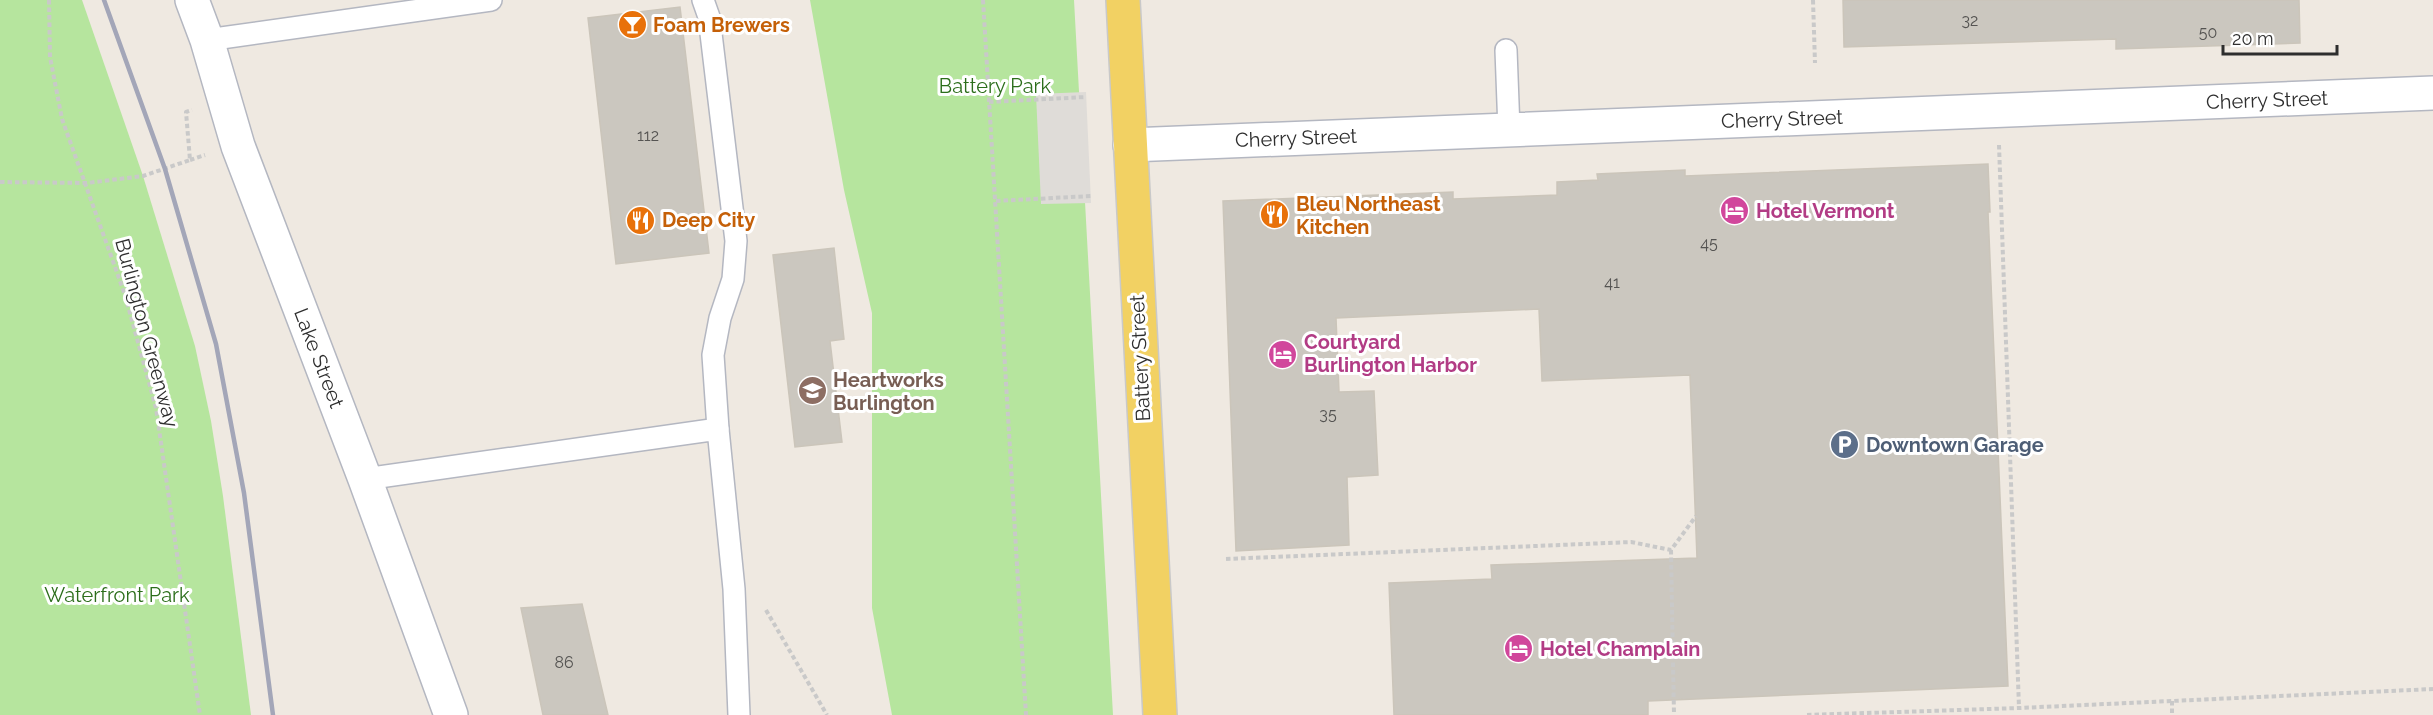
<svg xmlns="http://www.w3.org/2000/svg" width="2433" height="715" font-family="Raleway,sans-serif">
	<rect width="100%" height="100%" fill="#efe9e1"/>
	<g fill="#b6e59e">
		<path d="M0 0H82L143 176 195 346 211 421 223 496 251 715H0Z"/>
		<path d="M810 0H1074L1113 715H892L872 608V313L844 190Z"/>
	</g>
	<path fill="#dfdcd8" d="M1086 92 1091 203 1041 204 1036 94Z"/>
	<g fill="#cbc7bf" stroke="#cbc5ba" stroke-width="1.5">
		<path d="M1843 0H2299L2300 43 2116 49V39L1844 47Z"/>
		<path d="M680 7 709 253 616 264 588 18Z"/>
		<path d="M1988 164 1990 212H1988L2008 686 1648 701V715H1394L1389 583 1492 579 1491 565 1697 558 1690 375 1542 381 1539 309 1336 318 1339 392 1374 391 1378 475 1347 477 1349 545 1236 551 1223 201 1453 192V199L1557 195V182L1598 180 1597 174 1685 170V176Z"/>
		<path d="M834 248 844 339 830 341 842 442 795 447 773 255Z"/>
		<path d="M582 604 608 715H543L521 608Z"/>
	</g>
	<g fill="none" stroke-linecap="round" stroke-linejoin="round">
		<defs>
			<g id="service">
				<path d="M703 0 709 17 736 241 733 279 720 318 713 355 718 429"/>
				<path d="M207 40 491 0"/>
				<path d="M1506 50 1509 130"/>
				<path d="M365 479 718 429 734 589 739 715"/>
			</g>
			<path id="minor" d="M192 0 207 40 238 146 365 479 451 715"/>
			<path id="tertiary" d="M1130 145 2433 93"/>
			<path id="primary" d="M1123 0 1160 715"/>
		</defs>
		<use href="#service" stroke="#b4b7c1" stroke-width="24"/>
		<use href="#minor" stroke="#b4b7c1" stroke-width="36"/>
		<use href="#tertiary" stroke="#b4b7c1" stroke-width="36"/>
		<use href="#primary" stroke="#c9c9c9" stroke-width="36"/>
		<g stroke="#c9c9c9" stroke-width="4" stroke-dasharray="4.5 3" stroke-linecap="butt">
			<path d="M49 0 50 57 62 119 125 295 156 408 200 715"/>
			<path d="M983 0 1026 715"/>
			<path d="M1813 0 1815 63"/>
			<path d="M989 102 1086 97"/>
			<path d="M1999 145 2019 708"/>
			<path d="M190 160 205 155"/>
			<path d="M0 182 87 183 143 176 190 160 186 112 192 110"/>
			<path d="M996 201 1091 196"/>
			<path d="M1671 550 1674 715"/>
			<path d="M1226 559 1631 542 1671 550 1696 516"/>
			<path d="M766 610 827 715"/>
			<path d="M2172 701V715"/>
			<path d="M1807 715 2019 708 2433 689"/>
		</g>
		<use href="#service" stroke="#fff" stroke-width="21"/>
		<use href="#minor" stroke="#fff" stroke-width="33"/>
		<use href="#tertiary" stroke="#fff" stroke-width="33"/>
		<use href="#primary" stroke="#f2d163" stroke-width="33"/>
		<path stroke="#a3a6b8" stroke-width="4.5" d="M104 0 165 169 216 344 244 493 273 715"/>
	</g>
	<defs>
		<symbol id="bar-disc" viewBox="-11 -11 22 22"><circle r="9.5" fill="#e8710a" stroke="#fff"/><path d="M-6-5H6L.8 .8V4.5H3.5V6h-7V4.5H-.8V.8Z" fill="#fff"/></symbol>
		<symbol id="hotel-disc" viewBox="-11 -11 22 22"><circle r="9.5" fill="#d1479c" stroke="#fff"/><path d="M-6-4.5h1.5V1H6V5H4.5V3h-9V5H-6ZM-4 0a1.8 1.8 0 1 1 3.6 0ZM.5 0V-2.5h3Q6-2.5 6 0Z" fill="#fff"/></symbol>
		<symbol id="restaurant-disc" viewBox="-11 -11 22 22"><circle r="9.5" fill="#e8710a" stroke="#fff"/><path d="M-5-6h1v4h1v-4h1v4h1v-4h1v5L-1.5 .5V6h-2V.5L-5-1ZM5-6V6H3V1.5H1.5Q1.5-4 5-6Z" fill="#fff"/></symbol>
		<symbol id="school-disc" viewBox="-11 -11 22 22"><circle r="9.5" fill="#8d6e63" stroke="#fff"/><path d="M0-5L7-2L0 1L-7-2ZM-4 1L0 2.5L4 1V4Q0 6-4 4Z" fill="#fff"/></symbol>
		<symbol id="parking-disc" viewBox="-11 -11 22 22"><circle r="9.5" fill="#5c6f8a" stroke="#fff"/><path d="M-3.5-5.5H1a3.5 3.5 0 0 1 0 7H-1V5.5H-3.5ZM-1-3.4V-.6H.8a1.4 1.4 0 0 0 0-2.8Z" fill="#fff"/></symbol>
	</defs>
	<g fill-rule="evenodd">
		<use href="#bar-disc" x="616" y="8" width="33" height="33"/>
		<use href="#hotel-disc" x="1718" y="194" width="33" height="33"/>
		<use href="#restaurant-disc" x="1258" y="198" width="33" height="33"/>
		<use href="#restaurant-disc" x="624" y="204" width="33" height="33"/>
		<use href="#hotel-disc" x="1266" y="338" width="33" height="33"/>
		<use href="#school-disc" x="796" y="374" width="33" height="33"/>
		<use href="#parking-disc" x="1828" y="428" width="33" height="33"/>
		<use href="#hotel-disc" x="1502" y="632" width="33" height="33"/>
	</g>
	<g text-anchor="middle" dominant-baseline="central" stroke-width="6" stroke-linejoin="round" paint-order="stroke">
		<g font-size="16" fill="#555452">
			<text x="1970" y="20">32</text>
			<text x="2208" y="32">50</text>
			<text x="648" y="135">112</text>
			<text x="1709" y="243">45</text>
			<text x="1612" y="282">41</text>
			<text x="1328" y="414">35</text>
			<text x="564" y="662">86</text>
		</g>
		<g font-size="20" font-weight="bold" fill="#c56008" stroke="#fff" text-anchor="start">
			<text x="653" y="25">Foam Brewers</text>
			<text x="1296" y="204">Bleu Northeast<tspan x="1296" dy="23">Kitchen</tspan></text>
			<text x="662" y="220">Deep City</text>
		</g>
		<g font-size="20" fill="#2c6e1b" stroke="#fff">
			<text x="995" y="86">Battery Park</text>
			<text x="117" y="595">Waterfront Park</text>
		</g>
		<g font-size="20" fill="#2e2e2e" stroke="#fff">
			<text transform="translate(2267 100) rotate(-2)">Cherry Street</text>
			<text transform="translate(1782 119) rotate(-2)">Cherry Street</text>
			<text transform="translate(1296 138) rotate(-2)">Cherry Street</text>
			<text transform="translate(147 333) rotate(75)">Burlington Greenway</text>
			<text transform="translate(319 358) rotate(69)">Lake Street</text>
			<text transform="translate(1140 358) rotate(-93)">Battery Street</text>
		</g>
		<g font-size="20" font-weight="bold" fill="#b23c85" stroke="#fff" text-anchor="start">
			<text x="1756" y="211">Hotel Vermont</text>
			<text x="1304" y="342">Courtyard<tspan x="1304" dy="23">Burlington Harbor</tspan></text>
			<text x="1540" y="649">Hotel Champlain</text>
		</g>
		<g font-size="20" font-weight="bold" fill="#785e54" stroke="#fff" text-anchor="start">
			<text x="833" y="380">Heartworks<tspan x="833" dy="23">Burlington</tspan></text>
		</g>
		<g font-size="20" font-weight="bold" fill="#4e5e75" stroke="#fff" text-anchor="start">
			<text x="1866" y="445">Downtown Garage</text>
		</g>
	</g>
	<path d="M2223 45v9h114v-9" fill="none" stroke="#2e2e2e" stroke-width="3"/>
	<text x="2232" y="45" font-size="18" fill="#2e2e2e" stroke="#ffffff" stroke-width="4.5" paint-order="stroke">20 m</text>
</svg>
